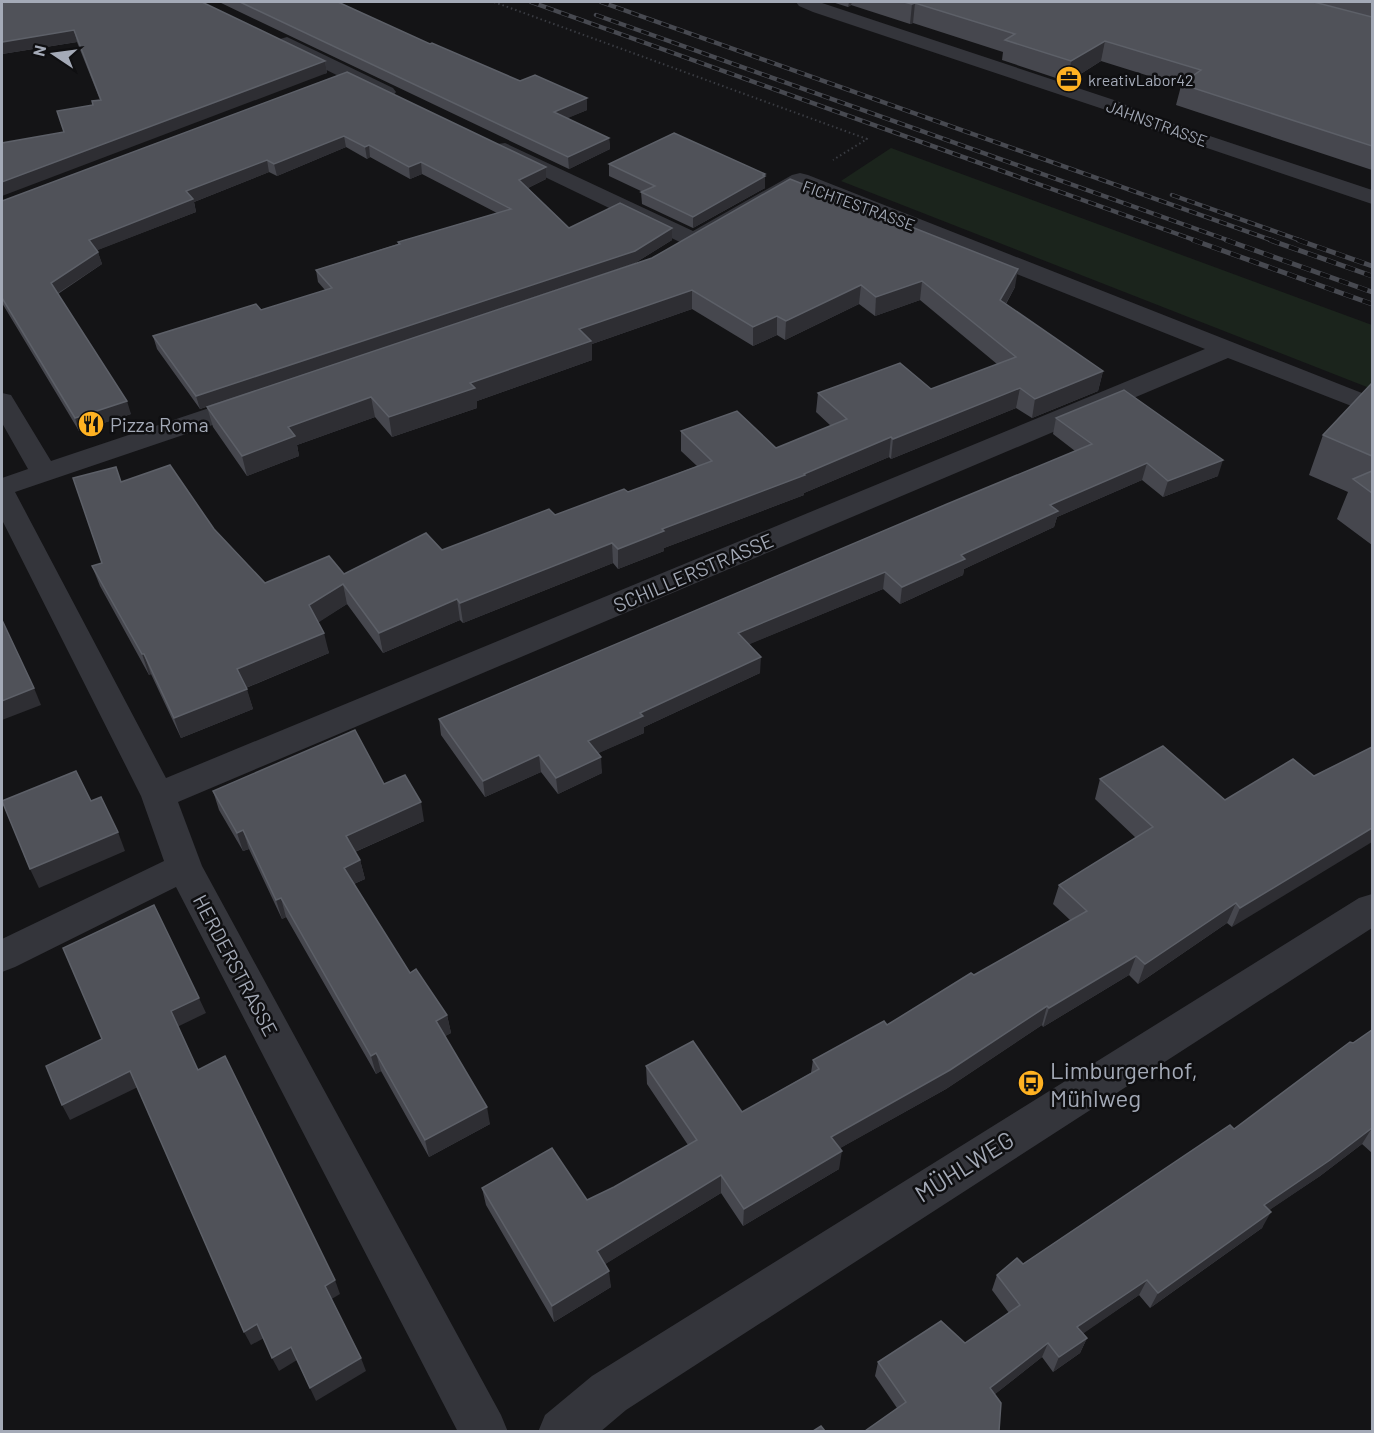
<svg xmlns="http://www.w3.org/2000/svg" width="1374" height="1433" font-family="Barlow,sans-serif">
	<rect width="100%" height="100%" fill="#141416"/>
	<path fill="#1b241c" d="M891 148 1372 325V389L841 181Z"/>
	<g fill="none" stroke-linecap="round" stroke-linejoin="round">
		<path stroke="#3a3c42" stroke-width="2" stroke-dasharray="1.5 3" stroke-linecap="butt" d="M494 2 867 139 833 160"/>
		<g fill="#34353b" fill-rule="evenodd">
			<path d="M796 2H819L1117 101 1153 117 1372 190V204L1139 125 1103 109 813 12 799 6Z"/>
			<path d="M287 37 393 88 396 92 393 96H379L280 47 277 43 280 39Z"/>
			<path d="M505 143 693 231 792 175 800 173 808 175 1372 397V414L1228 358 178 802 202 866 501 1415 508 1432H458L176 887 15 967 2 972V939L164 861 141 796 2 520V478L28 469 2 423V393L11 395 51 461 242 397 251 395 260 397 264 403 260 409 15 492 166 778 1205 349 801 188 702 245 694 247 686 245 497 154 494 149 497 144Z"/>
			<path d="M1372 894V928L626 1410 600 1432H538L545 1415 592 1376 1359 898Z"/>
		</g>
		<defs>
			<g id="rail-far1">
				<path d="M531 2 1197 241"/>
				<path d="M601 2 1274 241"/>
				<path d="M596 15 1230 241"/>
				<path d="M1172 195 1302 241"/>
			</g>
			<g id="rail">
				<path d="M1193 240 1372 304"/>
				<path d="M1226 240 1372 292"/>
				<path d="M1270 240 1372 276"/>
				<path d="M1298 240 1372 266"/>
			</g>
		</defs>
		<use href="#rail-far1" stroke="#474950" stroke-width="4.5"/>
		<use href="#rail" stroke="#474950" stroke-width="5"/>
		<use href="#rail-far1" stroke="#0f0f11" stroke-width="3" stroke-dasharray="8" stroke-linecap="butt"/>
		<use href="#rail" stroke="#0f0f11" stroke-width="4" stroke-dasharray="10" stroke-linecap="butt"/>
	</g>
	<g fill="#46474e">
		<path d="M2 2 325 61 327 73 63 132 100 100 77 42 2 54Z"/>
		<path d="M219 2H338L430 44 587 110 567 118 609 138 610 149 569 169Z"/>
		<path d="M832 2H1372V170L1176 105 1181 86 1101 61 1068 82 1002 60 1003 52 913 23 910 24 851 5 848 7Z"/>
		<path d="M347 72 546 179 528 188 569 228 672 240 635 263 200 409 157 349 153 336 261 310 325 290 318 282 316 270 398 244V242L497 213 422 174 410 179 370 157 367 159 346 147 277 176 269 172 194 202 196 212 97 250 102 264 58 294 131 414 79 431 2 303V201Z"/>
		<path d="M609 164 765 174V188L693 228 642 204 641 192H643L609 176Z"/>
		<path d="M652 258 1015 287 1006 304 1103 371 1098 391 1032 418 1016 408 891 459 889 457 804 493V495L664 548V551L618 569 613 563 463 623 460 620 383 653 347 604 318 622 329 653 246 688 253 709 181 738 151 674 149 675 100 586 92 566 102 563 121 482 214 529 265 583 344 574 442 550 628 492 697 466 681 451V431L776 448 831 426 816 412 818 393 931 389 997 364 920 300 875 316 859 304 785 340 777 335 753 346 692 309 592 344V360L477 401V408L392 437 375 417 297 445 299 456 247 476 213 427 207 407Z"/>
		<path d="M1372 385V545L1337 519 1348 492 1309 475 1323 435Z"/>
		<path d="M1056 418 1218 476 1163 497 1142 480 1057 517 1054 527 964 569 963 575 900 604 883 589 749 644 760 673 644 727V733L598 753 602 773 558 794 541 772 485 797 441 735 439 719 1075 451 1053 434Z"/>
		<path d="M1314 776 1232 927 1227 923 1138 984 1129 975 1043 1027 1042 1025 946 1089 840 1148 839 1169 743 1226 721 1193 605 1264 611 1287 554 1322 486 1205 482 1188 587 1200 614 1187 688 1145 647 1084 646 1066 742 1112 811 1073 813 1060 887 1025 1070 920 1053 904 1059 885 1136 838 1095 799 1100 779 1225 800Z"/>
		<path d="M384 784 424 821 355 852 360 860 365 879 354 884 410 973 447 1015 451 1033 445 1036 490 1124 429 1157 381 1071 376 1074 286 917 282 919 249 849 243 851 219 810 213 791Z"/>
		<path d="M1372 1030V1153L1362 1144 1320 1176 1269 1210 1262 1228 1150 1308 1139 1295 1083 1333 1087 1338 1080 1353 1053 1372 1042 1357 995 1394 897 1408 875 1376 878 1362 965 1343 1009 1313 992 1290 997 1275 1023 1264 1234 1129Z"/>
	</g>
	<g fill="#2e2e33">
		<path d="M849 2H852L851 5 848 7Z"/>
		<path d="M915 3 913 23 910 24 912 4Z"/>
		<path d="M74 30 77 42 2 54V42Z"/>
		<path d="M1105 41 1101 61 1068 82 1071 61Z"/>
		<path d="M325 61 327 73 2 196V182Z"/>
		<path d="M587 98V110L554 124V112Z"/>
		<path d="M344 136 346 147 277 176 274 164Z"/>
		<path d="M609 138 610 149 569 169 568 157Z"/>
		<path d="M369 145 370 157 367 159 365 147Z"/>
		<path d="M267 160 269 172 194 202 196 212 93 252 89 240 186 191Z"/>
		<path d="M421 162 422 174 410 179 409 167Z"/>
		<path d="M546 167V179L520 192 519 180Z"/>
		<path d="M765 174V188L693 228V217Z"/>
		<path d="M672 228V240L635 263 200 409 196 396Z"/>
		<path d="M98 252 102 264 55 295 51 283Z"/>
		<path d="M1018 269 1015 287 997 319 1000 300Z"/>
		<path d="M922 281 920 300 875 316 876 297Z"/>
		<path d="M861 285 859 304 785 340 786 321Z"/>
		<path d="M692 290V309L592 344V360L477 401V408L392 437 389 417 470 383 579 329Z"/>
		<path d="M777 316V335L753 346V327Z"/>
		<path d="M1103 371 1098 391 1032 418 1035 399Z"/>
		<path d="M1020 388 1016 408 891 459 893 439Z"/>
		<path d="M371 397 375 417 297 445 299 456 247 476 242 456 288 427Z"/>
		<path d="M127 401 131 414 79 431 75 418Z"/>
		<path d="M891 437 889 457 804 493V495L664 548V551L618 569V549L662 529 804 474Z"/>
		<path d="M1223 460 1218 476 1163 497 1168 481Z"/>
		<path d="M1147 463 1142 480 1057 517 1054 527 964 569 963 575 900 604 902 587 1050 505Z"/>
		<path d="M612 543 613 563 463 623 460 603Z"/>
		<path d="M885 572 883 589 738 649V633Z"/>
		<path d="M343 584 347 604 313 626 309 605Z"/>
		<path d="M457 599 460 620 383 653 379 633Z"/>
		<path d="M324 633 329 653 243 689 237 669Z"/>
		<path d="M142 654H144L151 674 149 675Z"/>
		<path d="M761 657 760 673 644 727V733L590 757 588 741 640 713Z"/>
		<path d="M34 688 41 705 2 720V701Z"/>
		<path d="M247 689 253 709 181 738 174 718Z"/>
		<path d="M539 755 541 772 485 797 483 781Z"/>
		<path d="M601 757 602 773 558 794 556 778Z"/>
		<path d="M421 802 424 821 350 854 346 836Z"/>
		<path d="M1372 828V842L1232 927 1240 908Z"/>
		<path d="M243 830 249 849 243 851 237 833Z"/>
		<path d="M118 832 125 851 39 888 30 869Z"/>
		<path d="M360 860 365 879 349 886 344 868Z"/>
		<path d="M281 898 286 917 282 919 276 900Z"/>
		<path d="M1236 903 1227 923 1138 984 1145 964Z"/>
		<path d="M1136 956 1129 975 1043 1027 1049 1008Z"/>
		<path d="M199 998 206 1013 177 1027 171 1011Z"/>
		<path d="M1047 1006 1042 1025 946 1089 828 1155 831 1137Z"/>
		<path d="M447 1015 451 1033 440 1039 436 1021Z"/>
		<path d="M376 1053 381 1071 376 1074 371 1056Z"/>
		<path d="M130 1071 138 1087 70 1120 62 1105Z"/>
		<path d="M487 1107 490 1124 429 1157 425 1140Z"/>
		<path d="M1372 1128 1362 1144 1320 1176 1255 1220 1264 1205Z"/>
		<path d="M842 1151 839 1169 743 1226 744 1209Z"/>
		<path d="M721 1175V1193L599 1268 597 1251Z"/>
		<path d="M1271 1212 1262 1228 1150 1308 1158 1293Z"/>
		<path d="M609 1271 611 1287 554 1322 552 1306Z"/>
		<path d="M335 1280 340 1294 330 1300 325 1286Z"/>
		<path d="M1147 1280 1139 1295 1071 1342 1077 1327Z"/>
		<path d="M257 1324 264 1338 251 1345 244 1332Z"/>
		<path d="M1087 1338 1080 1353 1053 1372 1059 1357Z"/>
		<path d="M1048 1343 1042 1357 985 1402 990 1388Z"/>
		<path d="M291 1347 297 1360 279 1371 272 1358Z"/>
		<path d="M361 1358 366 1371 316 1401 310 1388Z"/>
	</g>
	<g fill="#505259" stroke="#5d6068" stroke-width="1.5">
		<path d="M2 2H202L325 61 2 182V143L64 132 57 111 93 105 92 101 101 100 74 30 2 42Z"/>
		<path d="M240 2H338L430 44 432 43 520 81 535 75 587 98 554 112 609 138 568 157Z"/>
		<path d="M904 2H1314L1372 17V146L1181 84 1201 70 1105 41 1071 61 1005 40 1015 34 915 3 912 4Z"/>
		<path d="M347 72 546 167 519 180 569 228 620 203 672 228 635 251 196 396 153 336 256 304 261 310 332 288 316 270 400 244 398 242 511 209 421 162 409 167 369 145 365 147 344 136 274 164 267 160 186 191 193 199 89 240 98 252 51 283 127 401 75 418 2 298V201Z"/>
		<path d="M674 133 765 174 763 175 765 176 693 217 641 192 655 186 609 164Z"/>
		<path d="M790 179 1018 269 1000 300 1103 371 1035 399 1020 388 893 439 891 437 804 474 805 475 662 529 664 531 618 549 612 543 460 603 457 599 379 633 343 584 309 605 324 633 237 669 247 689 174 718 144 654H142L92 566 102 563 73 478 116 467 121 482 170 465 214 529 265 583 329 556 344 574 426 533 442 550 549 509 555 515 624 489 628 492 712 461 681 431 737 411 776 448 847 419 818 393 900 363 931 389 1016 357 922 281 876 297 861 285 786 321 777 316 753 327 692 290 579 329 591 341 470 383 475 388 389 417 371 397 288 427 295 436 242 456 207 407 652 258Z"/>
		<path d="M1371 384 1372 385V456L1323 435Z"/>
		<path d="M1124 390 1223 460 1168 481 1147 463 1050 505 1058 511 961 555 965 559 902 587 885 572 738 633 761 657 640 713 643 716 588 741 601 757 556 778 539 755 483 781 439 719 947 504 1092 444 1056 418Z"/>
		<path d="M1372 471V493L1353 479Z"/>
		<path d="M2 620 34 688 2 701Z"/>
		<path d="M355 730 384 784 405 775 421 802 346 836 360 860 344 868 410 973 416 969 447 1015 436 1021 487 1107 425 1140 376 1053 371 1056 281 898 276 900 243 830 237 833 213 791Z"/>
		<path d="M1163 746 1225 800 1293 759 1314 776 1372 747V828L1240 908 1236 903 1145 964 1136 956 1049 1008 1047 1006 950 1070 831 1137 842 1151 744 1209 721 1175 597 1251 609 1271 552 1306 482 1188 552 1148 587 1200 614 1187 697 1140 646 1066 693 1041 742 1112 819 1069 813 1060 884 1021 887 1025 971 973 974 975 1087 911 1059 885 1153 827 1100 779Z"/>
		<path d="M76 771 91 801 101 797 118 832 30 869 2 801Z"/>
		<path d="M154 905 199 998 171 1011 198 1070 225 1056 335 1280 325 1286 361 1358 310 1388 291 1347 272 1358 257 1324 244 1332 130 1071 62 1105 46 1066 102 1039 63 948Z"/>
		<path d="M1372 1030V1128L1330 1160 1264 1205 1271 1212 1158 1293 1147 1280 1077 1327 1087 1338 1059 1357 1048 1343 990 1388 1001 1403 999 1431H865L906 1402 878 1362 941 1321 965 1343 1020 1305 997 1275 1017 1258 1023 1264 1230 1125 1234 1129 1350 1042 1353 1043Z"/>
		<path d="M821 1426 825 1431H813Z"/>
	</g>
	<defs>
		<symbol id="office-disc" viewBox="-11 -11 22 22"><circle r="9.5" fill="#ffb222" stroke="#0f0f11"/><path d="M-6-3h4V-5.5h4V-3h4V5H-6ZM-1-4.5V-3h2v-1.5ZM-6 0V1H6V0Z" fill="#111"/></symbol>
		<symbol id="restaurant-disc" viewBox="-11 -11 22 22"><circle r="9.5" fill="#ffb222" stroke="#0f0f11"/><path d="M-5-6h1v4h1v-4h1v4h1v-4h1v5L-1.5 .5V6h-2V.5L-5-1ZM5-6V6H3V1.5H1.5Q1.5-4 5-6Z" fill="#111"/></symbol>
		<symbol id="bus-disc" viewBox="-11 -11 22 22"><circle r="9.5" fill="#ffb222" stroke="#0f0f11"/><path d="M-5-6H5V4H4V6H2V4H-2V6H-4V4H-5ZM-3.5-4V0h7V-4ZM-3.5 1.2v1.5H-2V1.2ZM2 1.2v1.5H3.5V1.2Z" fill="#111"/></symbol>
	</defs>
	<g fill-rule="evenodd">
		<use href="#office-disc" x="1054" y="64" width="30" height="30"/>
		<use href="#restaurant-disc" x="76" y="409" width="30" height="30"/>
		<use href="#bus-disc" x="1016" y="1068" width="30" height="30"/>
	</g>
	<g text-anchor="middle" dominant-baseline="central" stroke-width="5" stroke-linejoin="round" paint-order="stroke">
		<g font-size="16" fill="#a4aab7" stroke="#0f0f11" text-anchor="start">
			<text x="1088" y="79">kreativLabor42</text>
		</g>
		<g font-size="16" fill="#a4aab7" stroke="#0f0f11">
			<text transform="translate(1157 123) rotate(20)">JAHNSTRASSE</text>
			<text transform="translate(859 205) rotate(20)">FICHTESTRASSE</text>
		</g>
		<g font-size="20" fill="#a4aab7" stroke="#0f0f11" text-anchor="start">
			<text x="110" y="424">Pizza Roma</text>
		</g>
		<g font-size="20" fill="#a4aab7" stroke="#0f0f11">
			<text transform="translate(693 572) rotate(-23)">SCHILLERSTRASSE</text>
			<text transform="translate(236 965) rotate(62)">HERDERSTRASSE</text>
		</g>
		<g font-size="24" fill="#a4aab7" stroke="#0f0f11" text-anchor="start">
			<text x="1050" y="1069">Limburgerhof,<tspan x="1050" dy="28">Mühlweg</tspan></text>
		</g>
		<g font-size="24" fill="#a4aab7" stroke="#0f0f11">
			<text transform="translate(964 1166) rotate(-32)">MÜHLWEG</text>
		</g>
	</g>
	<rect width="1374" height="1433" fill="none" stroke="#a4aab7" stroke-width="6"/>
	<g transform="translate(54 54) rotate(283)" stroke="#0f0f11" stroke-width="4.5" paint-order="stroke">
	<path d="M0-4.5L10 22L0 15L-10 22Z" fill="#a4aab7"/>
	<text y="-9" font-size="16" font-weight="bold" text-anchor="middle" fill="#a4aab7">N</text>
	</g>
</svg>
